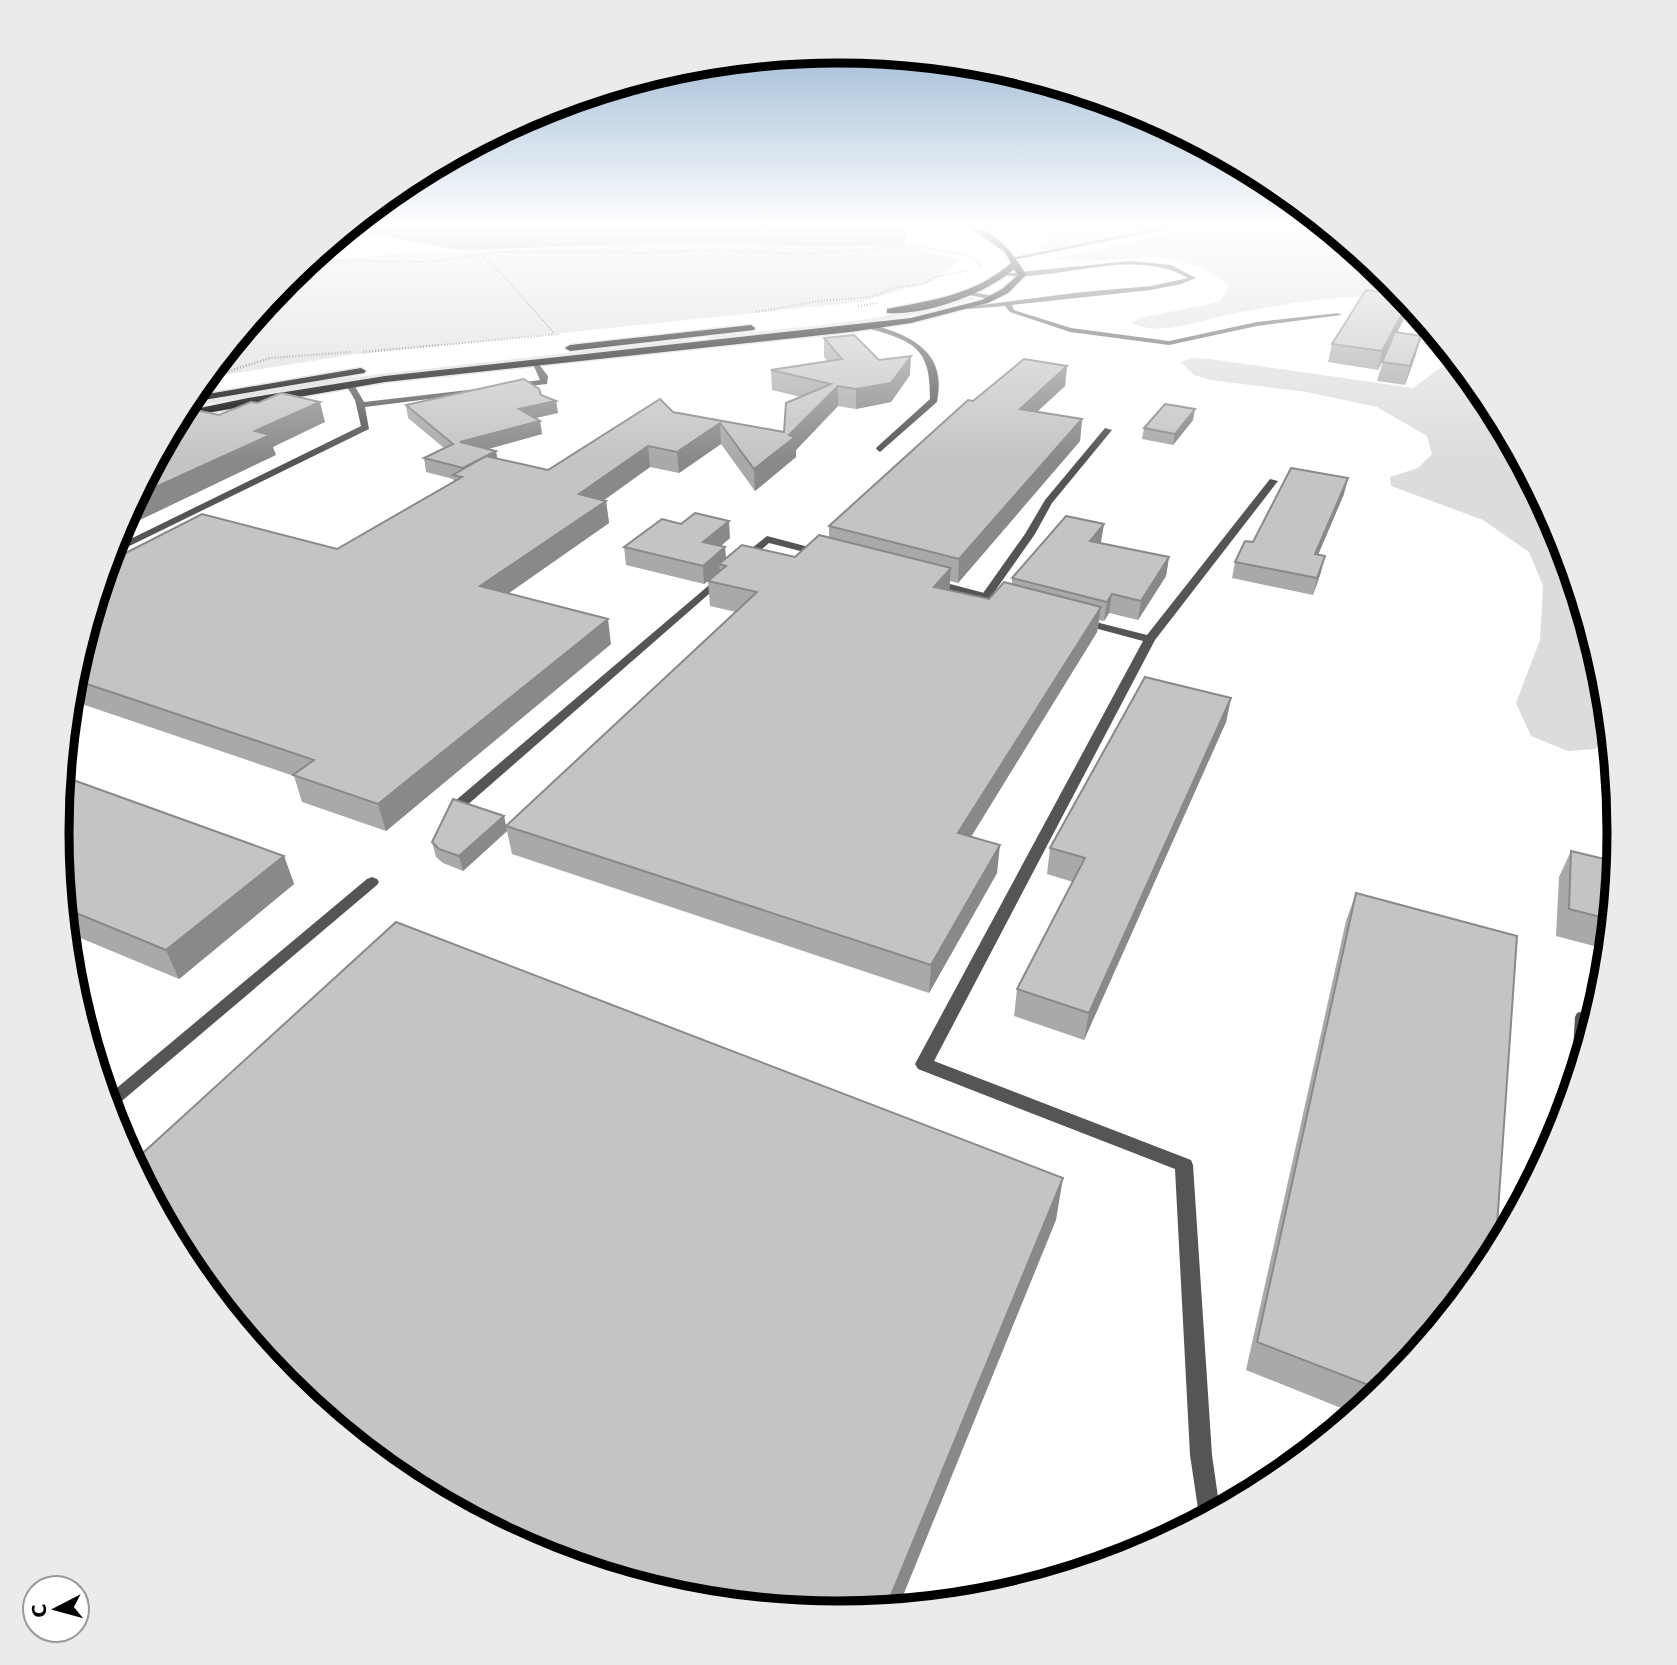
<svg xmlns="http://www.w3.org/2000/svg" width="1677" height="1665" font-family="'DejaVu Sans',sans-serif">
	<rect width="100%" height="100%" fill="#fff"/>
	<g fill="#dcdcdc">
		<path d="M1048 226H1164L1054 252 1040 248V245L1048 238Z"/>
		<path d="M1208 226H1326L1392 280 1407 299C1355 291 1289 303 1237 313 1204 318 1164 338 1132 323L1140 318 1219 302 1230 287C1174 237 1117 268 1053 259Z"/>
		<path d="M716 242 820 247 904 245 960 260 933 281 860 302 349 355 205 378 222 357 227 356 225 353 286 279 307 262 410 253Z"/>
		<path d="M971 297 979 298 920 314 876 321 710 340 706 337C795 327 885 322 971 297Z"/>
		<path d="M691 339 693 342C523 361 351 374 183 409L185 405 328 380Z"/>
		<path d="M1455 357 1489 399 1561 534 1605 680 1610 733 1595 749 1568 751 1531 736 1516 703 1540 640 1543 586 1529 552 1483 520 1391 486 1390 477 1418 468 1432 454 1427 436 1377 407 1307 392 1211 380 1194 375 1181 362 1191 358 1210 359 1413 388Z"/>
	</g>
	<path fill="#a3a3a3" d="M353 226H908L904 245 820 247 716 242 458 250 361 232Z"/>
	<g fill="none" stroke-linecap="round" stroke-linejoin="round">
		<defs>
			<g id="primary">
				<path d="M967 226C993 226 1014 254 1026 275L1008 293 988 303 911 323 850 332 385 382 178 418 181 412 248 398 385 376 911 318 982 300 1002 289 1018 275 1014 269C986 294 925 316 887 313V309C932 300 975 295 1011 263L1005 252Z"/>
				<path d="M751 325 755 328 754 330 570 351 565 348 570 345Z"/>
				<path d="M361 368 366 371 364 373 186 403 190 397Z"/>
			</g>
		</defs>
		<use href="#primary" stroke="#dbdbdb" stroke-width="3"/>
		<g stroke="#777" stroke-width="2" stroke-dasharray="1 2" stroke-linecap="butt">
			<path d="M483 257 503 275 554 333"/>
			<path d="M309 260 426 262 501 252 646 253 708 250 807 254 912 246 968 255 980 264 978 269"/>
			<path d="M858 306 877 303"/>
			<path d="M756 312 819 301 870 297 898 287 925 284 932 278 969 270"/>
			<path d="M420 347 560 334"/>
		</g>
		<g stroke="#777" stroke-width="2.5" stroke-dasharray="1 2" stroke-linecap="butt">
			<path d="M363 352 440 345"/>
			<path d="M220 374 270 358 351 352"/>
		</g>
		<g fill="#555" fill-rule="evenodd">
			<path d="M1130 261 1171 265 1196 278 1181 284 1151 290 1012 305 1014 310 1071 328 1169 341 1257 322 1338 313 1342 315 1257 326 1169 345 1070 332 1010 312 1005 306 969 309 966 307 1082 292 1151 286 1188 278C1144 252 1086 271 1039 275 1027 276 1012 278 1002 274Z"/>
			<path d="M870 324C911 335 948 352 937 402L880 452 876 449 877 447 930 399C931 348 914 341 867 328Z"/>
			<path d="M537 362 548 376 547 384 512 388V384L540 380 533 364Z"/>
			<path d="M347 383H353L364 402 477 389 481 391 477 393 365 407 369 429 109 556 112 548 361 426 355 400 346 385Z"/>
			<path d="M1105 428 1112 430 1052 503 1035 534 990 598H982L981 596 1025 534 1045 500Z"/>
			<path d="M1583 1011 1589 1013C1596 1030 1584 1054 1579 1071L1575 1070 1572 1065 1575 1017 1577 1013Z"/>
		</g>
		<g fill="#555" fill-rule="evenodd">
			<path d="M1169 226H1183L1013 260 1010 258Z"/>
			<path d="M966 291 994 296 997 298 994 300 964 294Z"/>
			<path d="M1270 479 1278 481 1155 640 934 1061 1191 1160 1193 1165 1212 1455 1220 1511 1200 1522 1190 1455 1175 1169 918 1069 915 1064 1143 641 1076 623 1074 621 1080 618 1147 635Z"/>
			<path d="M767 536 824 551 825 553 820 556 769 543 746 563H738V559Z"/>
			<path d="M721 575 725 576V580L465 807H455L453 804 455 801Z"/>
			<path d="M931 579 1011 600 1012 602 1007 605 927 584V580Z"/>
			<path d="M372 877 377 879 379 882 377 885 110 1111 106 1097 367 879Z"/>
		</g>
		<use href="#primary" fill="#000" fill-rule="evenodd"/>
	</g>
	<g fill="#a9a9a9">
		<path d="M1404 295 1410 302 1407 313 1397 332 1416 354 1405 385 1377 381 1385 355 1378 370 1328 362 1332 344Z"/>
		<path d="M824 338 879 360 910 375 891 402 856 409 838 406 796 450V457L755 491 721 444 679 473 650 467 604 500 606 501 609 523 508 593 611 644 386 831 302 802 294 776 70 700 72 680 337 549 454 482 453 479 426 472 424 458 444 448 408 418 406 405 541 395 556 401 558 413 536 418 540 421 542 434 487 449 496 451 497 459 548 470 673 412 784 432 801 397 772 390 771 370 828 361 824 357Z"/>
		<path d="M1067 366 1065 386 1037 412 1082 419 1080 441 958 583 950 581 949 591 989 599 1012 584V578L1104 524 1100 543 1169 557 1166 576 1138 620 1109 613 1104 621 1099 620 1097 632 971 837 997 873 929 993 512 854 507 831 463 871 443 863 436 857 432 842 504 816 506 826 736 612 710 606 708 581 720 571 704 584 626 565 624 547 730 538 721 546 725 547 726 558 795 557 829 538V526L973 401Z"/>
		<path d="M1193 420 1173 445 1142 439 1144 428Z"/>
		<path d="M1344 494 1318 555 1321 572 1313 595 1232 578 1235 562 1253 542Z"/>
		<path d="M1231 698 1226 722 1084 1040 1014 1016 1017 989 1073 882 1047 874 1050 848Z"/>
		<path d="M57 832 284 856 294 884 179 979 66 932Z"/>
		<path d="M1571 851 1617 862 1609 950 1556 936 1559 877Z"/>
		<path d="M1356 893 1391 1386 1356 1414 1246 1370 1346 921Z"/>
	</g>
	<g fill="#898989">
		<path d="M1409 301 1410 302 1407 313 1378 370 1382 351Z"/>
		<path d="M1421 336 1416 354 1405 385 1410 366Z"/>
		<path d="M911 356 910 375 891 402 856 409V389Z"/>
		<path d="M1067 366 1065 386 1018 429 1020 409Z"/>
		<path d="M838 386V406L796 450V457L755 491 754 469Z"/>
		<path d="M556 401 558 413 521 421 519 409Z"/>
		<path d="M320 402 325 422 273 447 276 455 117 531 136 496 255 431Z"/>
		<path d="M1195 409 1193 420 1173 445 1175 434Z"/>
		<path d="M1082 419 1080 441 958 583 959 559Z"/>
		<path d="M540 421 542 434 463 456 460 442Z"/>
		<path d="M720 423 721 444 679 473 677 452Z"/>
		<path d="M648 446 650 467 582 516 579 494Z"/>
		<path d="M496 451 498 465 466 482 463 468Z"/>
		<path d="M1348 478 1344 494 1311 571 1315 554Z"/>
		<path d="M606 501 609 523 485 610 480 586Z"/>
		<path d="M729 521 730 538 704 560 703 542Z"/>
		<path d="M1104 524 1101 542 1088 559 1090 541Z"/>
		<path d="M725 547 726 565 719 564 720 571 704 584 703 566Z"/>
		<path d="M1325 556 1321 572 1313 595 1317 578Z"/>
		<path d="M1169 557 1166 576 1138 620 1141 601Z"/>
		<path d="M951 568 949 593 934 587Z"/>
		<path d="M1112 594 1109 613 1104 621 1107 602Z"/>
		<path d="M1101 607 1097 632 956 861 958 833Z"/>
		<path d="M608 619 611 644 386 831 378 804Z"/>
		<path d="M1231 698 1226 722 1084 1040 1089 1013Z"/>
		<path d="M504 816 507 831 463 871 459 856Z"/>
		<path d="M1000 845 997 873 929 993 931 965Z"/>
		<path d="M284 856 294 884 179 979 166 950Z"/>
		<path d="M1063 1178 1056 1220 898 1608 885 1610Z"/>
	</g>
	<g fill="#c4c4c4" stroke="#898989" stroke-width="2">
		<path d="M1366 290 1404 295 1409 301 1382 351 1332 344Z"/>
		<path d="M1395 332 1421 336 1410 366 1382 362Z"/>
		<path d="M854 335 879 360 911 356 891 383 856 389 838 386 789 435 795 437 754 469 720 423 677 452 648 446 579 494 606 501 480 586 608 619 378 804 293 775 314 760 72 679 108 562 202 514 337 549 462 477 453 475 486 456 548 470 660 399 673 412 784 432 786 403 831 384 771 370 842 359 824 338Z"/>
		<path d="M1024 359 1067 366 1020 409 1082 419 959 559 829 526 968 400 973 401Z"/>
		<path d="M524 379 539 389 541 395 556 401 519 409 540 421 460 442 496 451 463 468 424 458 453 444 406 405Z"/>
		<path d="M281 393 320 402 255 431 270 435 136 496 181 413 191 409 219 415 251 402 258 403Z"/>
		<path d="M1165 404 1195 409 1175 434 1144 428Z"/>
		<path d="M1291 468 1348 478 1315 554 1325 556 1317 578 1235 562 1245 541 1253 542Z"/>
		<path d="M695 513 729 521 703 542 725 547 703 566 624 547 662 519 681 524Z"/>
		<path d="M1066 516 1104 524 1090 541 1169 557 1141 601 1112 594 1107 602 1012 578Z"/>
		<path d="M819 535 951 568 934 587 989 599 1004 582 1101 607 958 833 1000 845 931 965 506 826 757 592 708 581 726 566 719 564 742 545 795 557Z"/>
		<path d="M1145 677 1231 698 1089 1013 1017 989 1085 858 1050 848Z"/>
		<path d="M62 776 284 856 166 950 64 908 57 832Z"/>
		<path d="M453 799 504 816 459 856 439 849 432 842Z"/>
		<path d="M1571 851 1617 862 1612 920 1569 909Z"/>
		<path d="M1356 893 1517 936 1495 1255 1488 1267 1391 1386 1384 1391 1257 1342Z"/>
		<path d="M396 922 1063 1178 885 1610 838 1614 686 1599 539 1555 404 1482 285 1385 188 1266 133 1162Z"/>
	</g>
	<linearGradient id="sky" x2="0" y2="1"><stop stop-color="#8cadcc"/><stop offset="0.49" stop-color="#fff"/><stop offset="1" stop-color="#fff" stop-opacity="0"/></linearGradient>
	<rect width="1677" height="460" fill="url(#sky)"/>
	<path d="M0 0H1677V1665H0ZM69 832a769 769 0 1 1 1538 0a769 769 0 1 1-1538 0Z" fill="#ebebeb" fill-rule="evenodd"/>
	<path fill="none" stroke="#000" stroke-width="9" d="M69 832a769 769 0 1 1 1538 0a769 769 0 1 1-1538 0Z"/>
	<g transform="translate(56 1609) rotate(264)"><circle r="33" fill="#ffffff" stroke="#999999" stroke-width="2"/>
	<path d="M0-5L12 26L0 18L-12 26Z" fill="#000000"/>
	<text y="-10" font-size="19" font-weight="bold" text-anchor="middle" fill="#000000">С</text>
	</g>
</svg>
